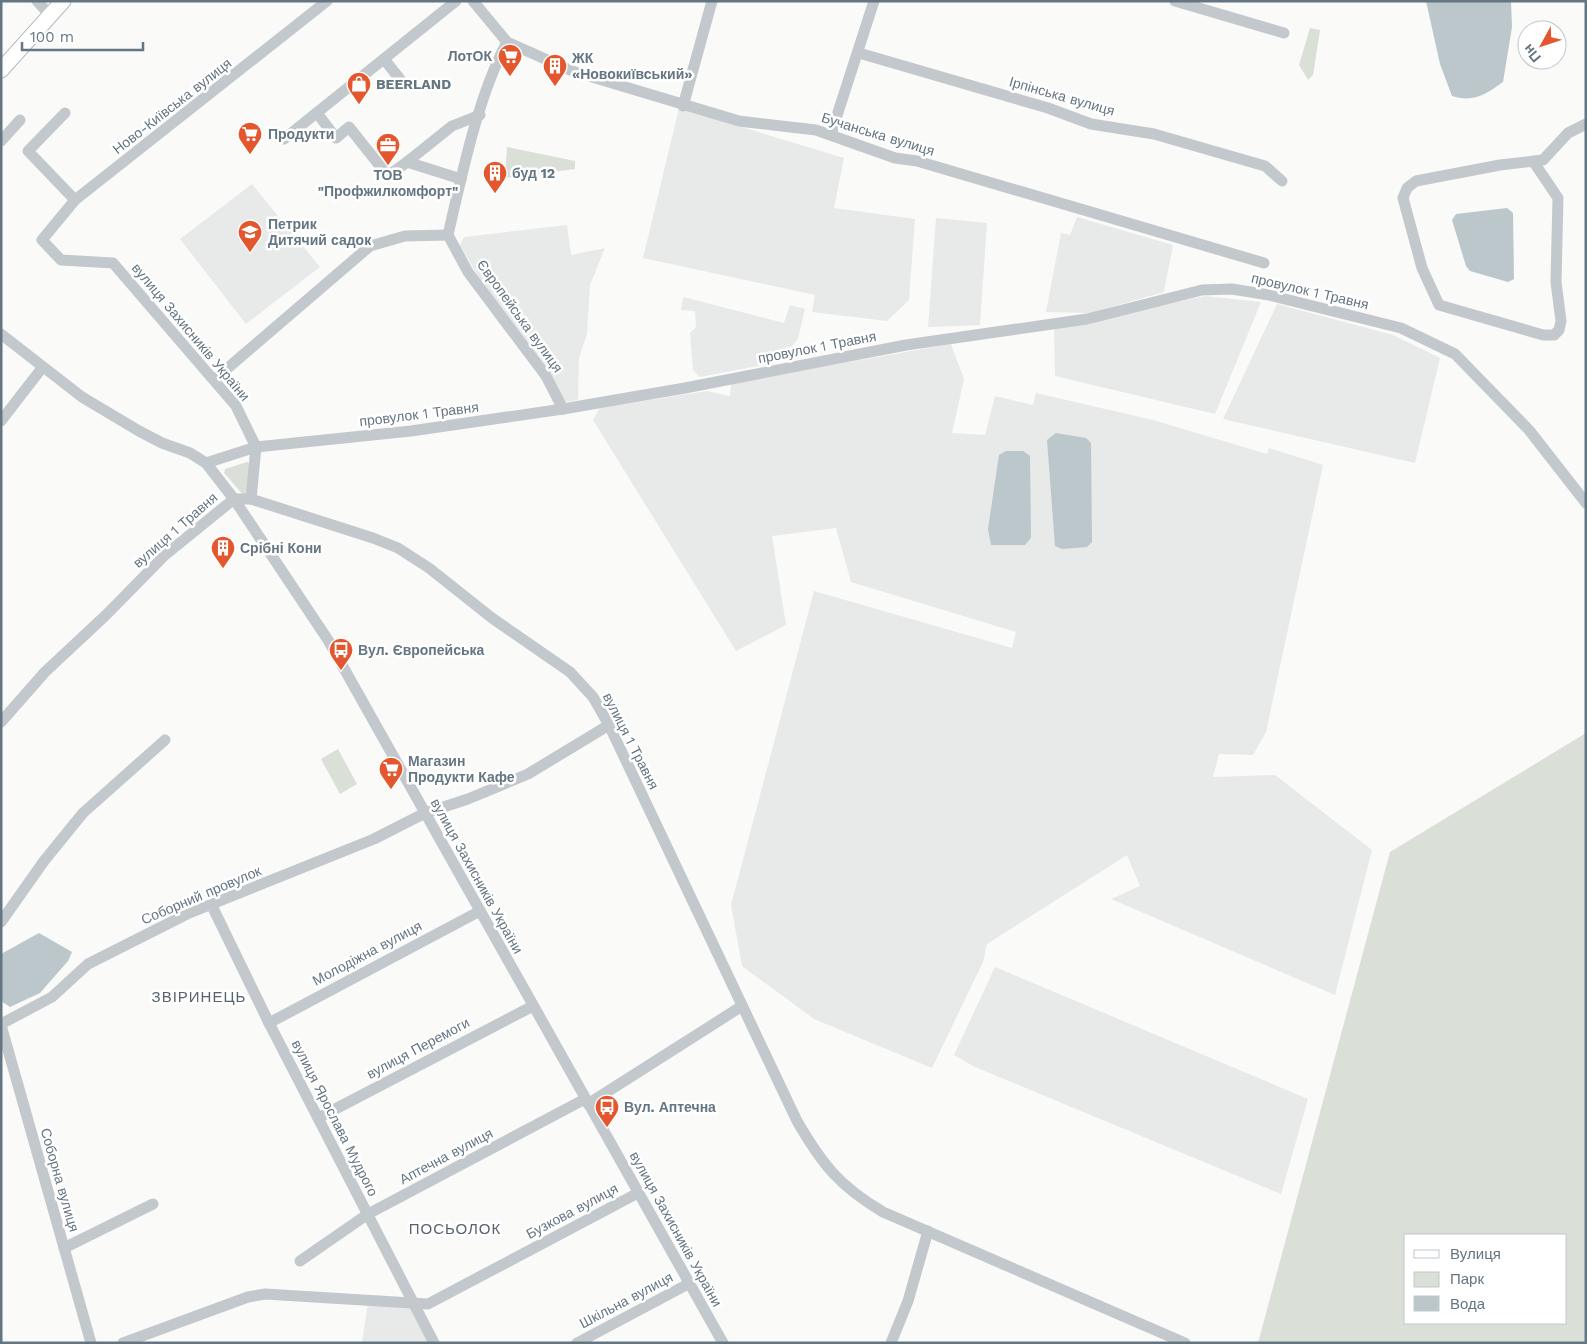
<svg xmlns="http://www.w3.org/2000/svg" width="1587" height="1344" font-family="'Work Sans',sans-serif">
	<rect width="100%" height="100%" fill="#fafaf8"/>
	<g fill="#e8e9e9">
		<path d="M679 108 844 158 834 208 915 219 909 300 887 321 812 312 815 295 643 258Z"/>
		<path d="M252 184 320 267 246 324 180 239Z"/>
		<path d="M1077 217 1173 245 1164 292 1090 313 1046 312 1061 233 1070 235Z"/>
		<path d="M936 218 987 223 980 325 928 327Z"/>
		<path d="M567 225 571 255 605 248 590 285 587 334 579 358 578 400 564 402 550 375 480 279 460 245 464 237Z"/>
		<path d="M1205 296 1261 302 1215 414 1055 376 1054 328Z"/>
		<path d="M683 297 784 323 790 305 805 309 798 339 782 358 763 365 700 377 693 370 690 333 696 327 695 311 681 310Z"/>
		<path d="M1277 304 1393 335 1440 358 1415 463 1223 419Z"/>
		<path d="M951 344 964 379 952 433 985 435 995 396 1033 405 1036 393 1153 420 1267 454 1269 448 1323 465 1266 732 1253 755 1219 754 1213 777 1275 775 1372 850 1335 995 1111 899 1140 886 1127 855 987 944 983 962 932 1068 814 1019 742 966 731 905 814 591 1012 648 1016 632 851 582 836 528 772 536 786 625 736 651 593 420 600 408 707 391 730 396 731 383Z"/>
		<path d="M995 967 1308 1099 1281 1194 975 1067 954 1055Z"/>
		<path d="M368 1303 410 1307 428 1343H360L362 1342Z"/>
	</g>
	<g fill="#dadfd7" fill-rule="evenodd">
		<path d="M1310 28 1320 30 1313 75 1308 80 1299 65Z"/>
		<path d="M507 147 575 161V169L505 178Z"/>
		<path d="M247 462 251 465 248 492 244 496 224 473 225 469Z"/>
		<path d="M1586 733V1343H1258L1390 852ZM1566 1235V1323H1406V1235Z"/>
		<path d="M338 749 357 784 340 794 321 759Z"/>
	</g>
	<g fill="#bbc7cb">
		<path d="M1426 1H1511L1512 27 1503 82C1486 94 1473 103 1452 96L1440 64Z"/>
		<path d="M1507 208 1513 213 1514 279 1508 282 1470 271 1466 266 1452 220 1456 214Z"/>
		<path d="M1056 433 1086 438 1091 443 1092 542 1087 547 1062 549 1055 546 1047 440Z"/>
		<path d="M1006 451H1023L1030 456 1031 538 1025 545H991L988 529 999 455Z"/>
		<path d="M39 933 72 952 68 961 40 993 10 1007 1 1001V954Z"/>
	</g>
	<g fill="none" stroke-linecap="round" stroke-linejoin="round">
		<defs>
			<path id="major" d="M1 70 63 1"/>
		</defs>
		<use href="#major" stroke="#b5babe" stroke-width="17"/>
		<g stroke="#c3c8cc" stroke-width="11">
			<path d="M37 1 50 15"/>
			<path d="M473 1 507 42 572 71 739 121 816 130 895 158 917 161 1264 263"/>
			<path d="M1175 1 1284 33"/>
			<path d="M507 42C478 96 462 174 448 235L468 272 546 376 563 409"/>
			<path d="M859 53 1048 108 1091 124 1154 134 1265 166 1282 181"/>
			<path d="M384 59 403 83"/>
			<path d="M683 106 712 1"/>
			<path d="M65 113 28 151 75 200"/>
			<path d="M317 113 336 138 349 127 388 176 407 162"/>
			<path d="M831 134 874 1"/>
			<path d="M284 139 456 1"/>
			<path d="M1 141 20 120"/>
			<path d="M1533 161 1558 198 1556 282 1561 321 1559 330 1554 335H1543L1439 305 1422 268 1403 198 1407 188 1416 181 1500 165 1543 160 1568 133 1586 124"/>
			<path d="M461 179 407 162 452 126 480 115"/>
			<path d="M1 334 82 397 139 431 162 443 190 453 206 463 234 499 328 640 723 1343"/>
			<path d="M215 379 370 246 405 236 448 235"/>
			<path d="M1 421 42 368"/>
			<path d="M206 463 256 447 411 431 563 409 685 388 906 345 1087 319 1202 290 1232 289 1269 295 1401 328 1455 354 1529 430 1586 503"/>
			<path d="M251 499 256 447 236 406 113 263 61 260 42 240 75 200 327 1"/>
			<path d="M1 722 45 672 106 615 165 555 234 499H251L273 506 373 538 398 548 429 568 492 618 570 672 593 697 609 725 797 1121C822 1164 839 1186 883 1212L1185 1343"/>
			<path d="M212 906 269 1023 434 1343"/>
			<path d="M1 922 44 861 83 813 165 740"/>
			<path d="M269 1023 480 911"/>
			<path d="M1 1024 52 997 88 964 187 914 374 839 425 813 468 799 528 774 609 725"/>
			<path d="M1 1025 91 1343"/>
			<path d="M588 1104 742 1006"/>
			<path d="M318 1118 533 1006"/>
			<path d="M64 1248 153 1204"/>
			<path d="M300 1261 368 1214 585 1099"/>
			<path d="M123 1343 248 1297 265 1294 428 1304 638 1193"/>
			<path d="M577 1343 690 1283"/>
			<path d="M891 1343 908 1301 928 1231"/>
		</g>
		<use href="#major" stroke="#fff" stroke-width="15"/>
	</g>
	<defs>
		<symbol id="supermarket-pin" viewBox="-11 -11 22 30"><path d="M0 17L-7.5 6A9.5 9.5 0 1 1 7.5 6Z" fill="#e4572e" stroke="#fff"/><path d="M-6-5.5h2.5l.6 2H6L4.5 2H-2.5L-4.4-4H-6ZM-1.5 3.2a1.3 1.3 0 1 0 .1 0ZM3 3.2a1.3 1.3 0 1 0 .1 0Z" fill="#fff"/></symbol>
		<symbol id="building-pin" viewBox="-11 -11 22 30"><path d="M0 17L-7.5 6A9.5 9.5 0 1 1 7.5 6Z" fill="#e4572e" stroke="#fff"/><path d="M-4-6H4V6H1V3H-1V6H-4ZM-2.5-4.3h1.7v1.8h-1.7ZM.8-4.3h1.7v1.8H.8ZM-2.5-1h1.7V.8h-1.7ZM.8-1h1.7V.8H.8Z" fill="#fff"/></symbol>
		<symbol id="shop-pin" viewBox="-11 -11 22 30"><path d="M0 17L-7.5 6A9.5 9.5 0 1 1 7.5 6Z" fill="#e4572e" stroke="#fff"/><path d="M-5-2.5h2.3a2.7 3.5 0 0 1 5.4 0H5L5.5 6h-11ZM-1.5-2.5h3a1.5 2.3 0 0 0-3 0Z" fill="#fff"/></symbol>
		<symbol id="office-pin" viewBox="-11 -11 22 30"><path d="M0 17L-7.5 6A9.5 9.5 0 1 1 7.5 6Z" fill="#e4572e" stroke="#fff"/><path d="M-6-3h4V-5.5h4V-3h4V5H-6ZM-1-4.5V-3h2v-1.5ZM-6 0V1H6V0Z" fill="#fff"/></symbol>
		<symbol id="school-pin" viewBox="-11 -11 22 30"><path d="M0 17L-7.5 6A9.5 9.5 0 1 1 7.5 6Z" fill="#e4572e" stroke="#fff"/><path d="M0-5L7-2L0 1L-7-2ZM-4 1L0 2.5L4 1V4Q0 6-4 4Z" fill="#fff"/></symbol>
		<symbol id="bus-pin" viewBox="-11 -11 22 30"><path d="M0 17L-7.5 6A9.5 9.5 0 1 1 7.5 6Z" fill="#e4572e" stroke="#fff"/><path d="M-5-6H5V4H4V6H2V4H-2V6H-4V4H-5ZM-3.5-4V0h7V-4ZM-3.5 1.2v1.5H-2V1.2ZM2 1.2v1.5H3.5V1.2Z" fill="#fff"/></symbol>
	</defs>
	<g fill-rule="evenodd">
		<use href="#supermarket-pin" x="496" y="42" width="28" height="38"/>
		<use href="#building-pin" x="541" y="52" width="28" height="38"/>
		<use href="#shop-pin" x="345" y="70" width="28" height="38"/>
		<use href="#supermarket-pin" x="236" y="120" width="28" height="38"/>
		<use href="#office-pin" x="374" y="131" width="28" height="38"/>
		<use href="#building-pin" x="481" y="159" width="28" height="38"/>
		<use href="#school-pin" x="236" y="218" width="28" height="38"/>
		<use href="#building-pin" x="209" y="534" width="28" height="38"/>
		<use href="#bus-pin" x="327" y="636" width="28" height="38"/>
		<use href="#supermarket-pin" x="377" y="755" width="28" height="38"/>
		<use href="#bus-pin" x="593" y="1093" width="28" height="38"/>
	</g>
	<g text-anchor="middle" dominant-baseline="central" stroke-width="5" stroke-linejoin="round" paint-order="stroke">
		<g font-size="14" font-weight="bold" fill="#657683" stroke="#fff" text-anchor="start">
			<text x="492" y="56" text-anchor="end">ЛотОК</text>
			<text x="572" y="58">ЖК<tspan x="572" dy="16">«Новокиївський»</tspan></text>
			<text x="376" y="84">BEERLAND</text>
			<text x="268" y="134">Продукти</text>
			<text x="512" y="173">буд 12</text>
			<text x="388" y="175" text-anchor="middle">ТОВ<tspan x="388" dy="16">"Профжилкомфорт"</tspan></text>
			<text x="268" y="224">Петрик<tspan x="268" dy="16">Дитячий садок</tspan></text>
			<text x="240" y="548">Срібні Кони</text>
			<text x="358" y="650">Вул. Європейська</text>
			<text x="408" y="761">Магазин<tspan x="408" dy="16">Продукти Кафе</tspan></text>
			<text x="624" y="1107">Вул. Аптечна</text>
		</g>
		<g font-size="14" fill="#657683" stroke="#fff">
			<text transform="translate(1062 96) rotate(16)">Ірпінська вулиця</text>
			<text transform="translate(172 106) rotate(-38)">Ново-Київська вулиця</text>
			<text transform="translate(878 134) rotate(17)">Бучанська вулиця</text>
			<text transform="translate(1310 291) rotate(13)">провулок 1 Травня</text>
			<text transform="translate(520 316) rotate(54)">Європейська вулиця</text>
			<text transform="translate(191 332) rotate(50)">вулиця Захисників України</text>
			<text transform="translate(817 347) rotate(-11)">провулок 1 Травня</text>
			<text transform="translate(419 414) rotate(-7)">провулок 1 Травня</text>
			<text transform="translate(175 530) rotate(-41)">вулиця 1 Травня</text>
			<text transform="translate(631 741) rotate(63)">вулиця 1 Травня</text>
			<text transform="translate(477 876) rotate(61)">вулиця Захисників України</text>
			<text transform="translate(201 895) rotate(-23)">Соборний провулок</text>
			<text transform="translate(367 953) rotate(-28)">Молодіжна вулиця</text>
			<text transform="translate(418 1048) rotate(-28)">вулиця Перемоги</text>
			<text transform="translate(335 1118) rotate(63)">вулиця Ярослава Мудрого</text>
			<text transform="translate(446 1156) rotate(-28)">Аптечна вулиця</text>
			<text transform="translate(60 1180) rotate(74)">Соборна вулиця</text>
			<text transform="translate(572 1211) rotate(-28)">Бузкова вулиця</text>
			<text transform="translate(676 1229) rotate(61)">вулиця Захисників України</text>
			<text transform="translate(626 1300) rotate(-28)">Шкільна вулиця</text>
		</g>
		<g font-size="15" letter-spacing="1" fill="#57646e" stroke="#fff">
			<text x="199" y="997">ЗВІРИНЕЦЬ</text>
			<text x="455" y="1229">ПОСЬОЛОК</text>
		</g>
	</g>
	<rect width="1587" height="1344" fill="none" stroke="#657683" stroke-width="5"/>
	<rect x="1404" y="1234" width="162" height="90" fill="#ffffff" stroke="#c1c8cd"/>
	<rect x="1414" y="1250" width="25" height="8" fill="#ffffff" stroke="#c1c8cd"/>
	<text x="1450" y="1259" font-size="15" fill="#657683">Вулиця</text>
	<rect x="1414" y="1272" width="25" height="15" fill="#dadfd7" stroke="#c1c8cd"/>
	<text x="1450" y="1284" font-size="15" fill="#657683">Парк</text>
	<rect x="1414" y="1296" width="25" height="15" fill="#bbc7cb" stroke="#c1c8cd"/>
	<text x="1450" y="1309" font-size="15" fill="#657683">Вода</text>
	<g transform="translate(1542 45) rotate(230)"><circle r="24" fill="#ffffff" stroke="#c1c8cd"/>
	<path d="M0-4L9 19L0 12L-9 19Z" fill="#e4572e"/>
	<text y="-8" font-size="14" font-weight="bold" text-anchor="middle" fill="#657683">Пн</text>
	</g>
	<path d="M22 42v8h121v-8" fill="none" stroke="#657683" stroke-width="2.5"/>
	<text x="30" y="42" font-size="15" fill="#657683" stroke="#ffffff" stroke-width="4" paint-order="stroke">100 m</text>
</svg>
